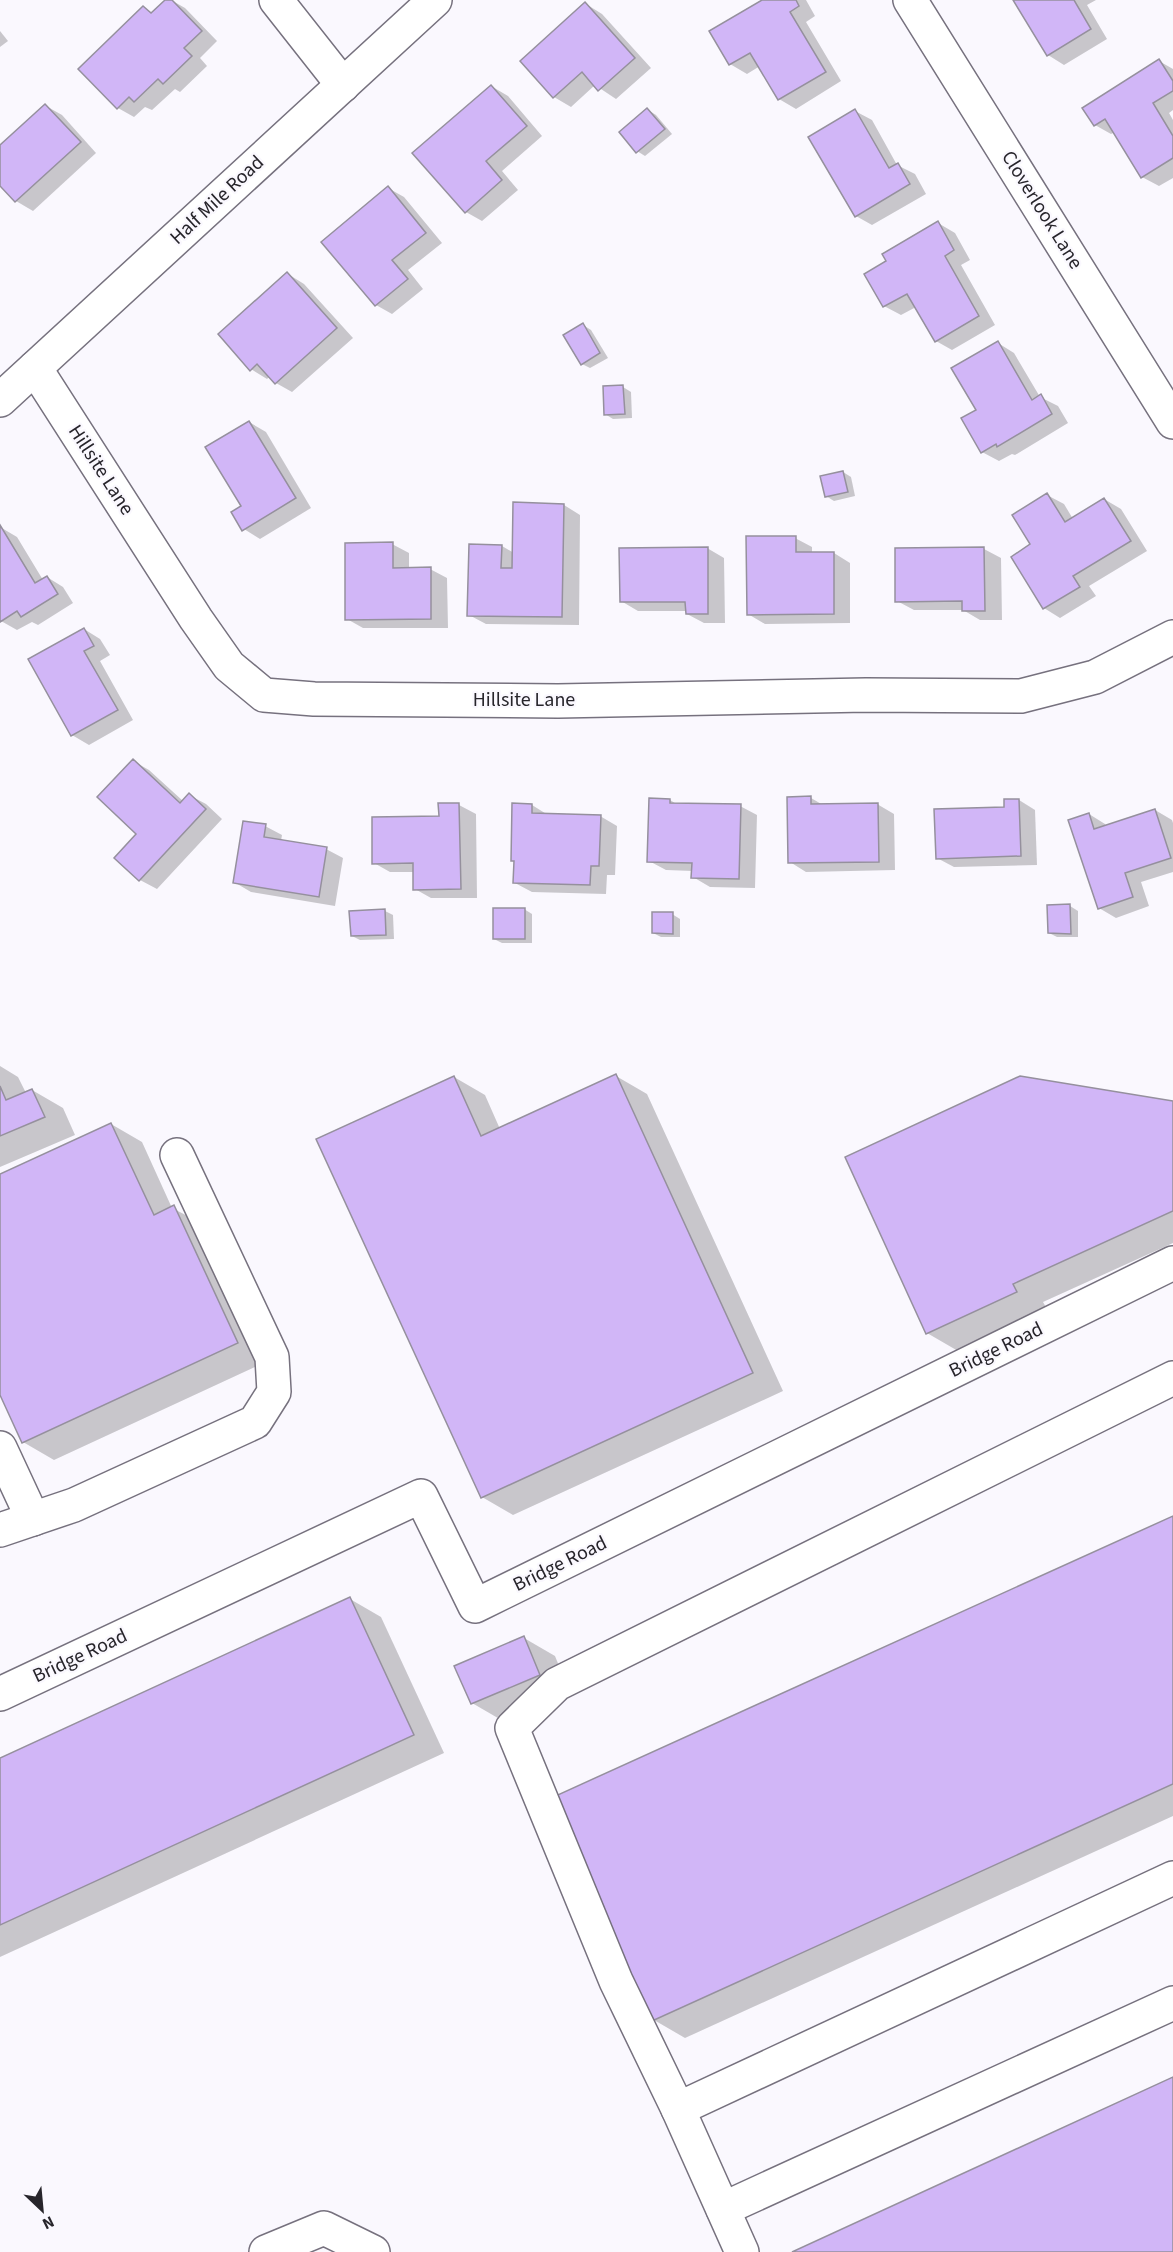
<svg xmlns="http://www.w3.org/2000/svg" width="1173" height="2252" font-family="'Source Sans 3',sans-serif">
	<rect width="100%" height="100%" fill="#faf8fe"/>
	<g fill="#0003">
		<path d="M167 0H171L185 8 217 41 200 58 207 66 180 92 175 89 152 110 145 107 134 117 118 108 143 8 153 13Z"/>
		<path d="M765 0H806L815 16 806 22 841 81 796 109 779 99 760 66 747 74 730 64Z"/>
		<path d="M1015 0H1096L1087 5 1107 39 1064 65 1048 55Z"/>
		<path d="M586 4 602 14 651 68 616 99 595 85 571 107 554 97 522 61Z"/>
		<path d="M0 31 8 41 0 47Z"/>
		<path d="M1159 61 1173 69V110L1169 113 1173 120V178L1159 186 1142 177 1115 132 1111 134 1095 125Z"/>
		<path d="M491 86 508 96 542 136 502 171 518 190 482 221 466 212Z"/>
		<path d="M46 106 62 115 96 153 33 211 16 201 0 184V147Z"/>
		<path d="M648 110 656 115 672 134 645 156 637 151Z"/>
		<path d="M855 111 872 120 897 165 915 174 926 194 872 225 856 216Z"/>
		<path d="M388 188 404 197 442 243 408 270 423 289 392 314 376 305Z"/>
		<path d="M938 223 955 233 970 260 961 265 995 325 952 350 936 341 916 307 901 315 884 306 888 262Z"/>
		<path d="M288 274 304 284 353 338 292 392 276 383 270 376 267 379 251 369Z"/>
		<path d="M583 325 591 330 608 358 590 368 582 364Z"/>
		<path d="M998 343 1014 353 1040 397 1058 406 1068 423 1015 455 1012 454 999 461 982 452 978 410Z"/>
		<path d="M623 387 631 392 632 418 613 419 605 414Z"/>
		<path d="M249 422 266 432 311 508 260 539 244 529 243 506Z"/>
		<path d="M843 472 851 477 855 496 834 501 826 496Z"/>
		<path d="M1047 495 1064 504 1073 519 1104 499 1121 509 1147 551 1089 586 1096 596 1060 618 1044 608Z"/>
		<path d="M564 505 580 515 579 625 486 624 469 615 502 546 514 553Z"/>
		<path d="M0 527 17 537 43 580 47 577 63 587 73 603 38 625 32 622 17 630 1 621Z"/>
		<path d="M795 538 812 547V553H834L850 563V623L765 624 748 614Z"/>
		<path d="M392 544 409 553V569H430L447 578 448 628H363L347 619Z"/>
		<path d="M707 548 724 558 725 623H704L687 614V611H638L621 601Z"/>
		<path d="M984 549 1001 558 1002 620H980L963 610H914L897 601Z"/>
		<path d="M84 629 100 639 110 655 100 661 133 720 89 745 72 735Z"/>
		<path d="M133 761 149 770 183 801 189 795 206 804 222 819 157 889 140 880Z"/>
		<path d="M811 798 823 805 877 804 894 814 895 870 806 872 790 862Z"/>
		<path d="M670 800 678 805 740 806 757 815 755 888 710 887 693 877V871L666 870 649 861Z"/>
		<path d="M1019 800 1035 810 1037 865 954 867 937 858Z"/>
		<path d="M459 805 476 814 477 898H431L415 889 414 872H390L374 863Z"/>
		<path d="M532 805 548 815 600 816 617 826 615 875H607L606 894 532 892 515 883 516 862 512 861Z"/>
		<path d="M1155 810 1172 820 1173 823V872L1141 882 1149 906 1116 918 1099 908 1089 814 1105 824 1106 826Z"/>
		<path d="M265 826 282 835 281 841 326 849 343 858 335 906 251 892 234 882Z"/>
		<path d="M1070 906 1078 911V937H1057L1049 933Z"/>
		<path d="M524 909 532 914V943H502L494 939Z"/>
		<path d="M385 911 393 915 394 939 360 940 352 936Z"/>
		<path d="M672 914 680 919V937H661L653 933Z"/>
		<path d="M0 1066 18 1077 26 1093 32 1090 63 1108 75 1135 0 1167Z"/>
		<path d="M616 1076 647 1094 783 1391 513 1515 482 1497 454 1077 485 1095 500 1129Z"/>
		<path d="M1173 1102V1243L1043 1302 1047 1309 958 1351 927 1333Z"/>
		<path d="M111 1124 142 1142 172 1208 205 1225 268 1361 54 1460 23 1442 0 1391V1176Z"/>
		<path d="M1173 1517V1816L685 2038 654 2020Z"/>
		<path d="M350 1599 381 1617 444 1753 0 1957V1760Z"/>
		<path d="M524 1638 555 1656 570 1693 503 1721 472 1703Z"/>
	</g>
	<g fill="#d1b6f7" stroke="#95909d" stroke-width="1.5">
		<path d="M165 0H172L202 31 184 48 192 56 163 84 158 79 134 102 129 97 117 109 78 69 143 6 151 13Z"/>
		<path d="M762 0H796L799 6 790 12 826 72 778 100 750 53 729 65 709 31Z"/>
		<path d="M1013 0H1074L1091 29 1047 56Z"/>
		<path d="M585 2 635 58 598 91 582 72 553 98 520 61Z"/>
		<path d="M1159 59 1173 81V91L1153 103 1173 136V158L1141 178 1105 119 1094 126 1082 108Z"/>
		<path d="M491 85 527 126 486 161 502 180 465 213 412 153Z"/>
		<path d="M45 104 81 142 15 202 0 186V145Z"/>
		<path d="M647 108 665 129 636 153 619 132Z"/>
		<path d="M855 109 889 168 898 163 910 184 855 217 808 137Z"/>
		<path d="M388 186 426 233 392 260 408 279 375 306 321 242Z"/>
		<path d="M938 221 954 250 945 256 979 316 935 342 907 294 883 307 864 274 886 261 882 254Z"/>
		<path d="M287 272 337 328 275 384 257 364 250 371 218 334Z"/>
		<path d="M583 323 600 353 581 365 563 335Z"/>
		<path d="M998 341 1032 400 1041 394 1052 414 997 447 996 444 981 453 961 418 976 410 951 368Z"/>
		<path d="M623 385 625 414 604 415 603 386Z"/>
		<path d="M249 421 296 498 242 531 231 512 241 506 205 447Z"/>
		<path d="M843 471 848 492 825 497 820 476Z"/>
		<path d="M1047 493 1065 522 1104 498 1131 541 1073 576 1080 587 1043 609 1011 557 1030 544 1012 515Z"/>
		<path d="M513 502 564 504 562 617 467 616 469 544 502 545 501 568H512Z"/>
		<path d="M0 525 35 583 47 576 58 594 21 617 17 611 0 622Z"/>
		<path d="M746 536H796V552H834V614L747 615Z"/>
		<path d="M393 542V568L431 567V619L345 620V543Z"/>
		<path d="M708 547V614H686L685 602H620L619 548Z"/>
		<path d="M984 547 985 611H962V601L895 602V548Z"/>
		<path d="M84 628 94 646 84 651 118 710 71 736 28 659Z"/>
		<path d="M133 759 180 803 189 793 206 809 139 881 114 858 136 834 97 797Z"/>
		<path d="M811 796V804L878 803 879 862 788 863 787 797Z"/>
		<path d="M649 798 670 799V803L741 804 739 879 691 878 692 863 647 862Z"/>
		<path d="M1004 799H1019L1021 856 936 859 934 809 1004 807Z"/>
		<path d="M438 803H459L461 889 413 890V863L372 864V817L439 816Z"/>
		<path d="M512 803 532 804V813L601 815 599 866H591L590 885 513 883 514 861H511Z"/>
		<path d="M1155 809 1171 858 1125 873 1133 897 1098 909 1068 820 1089 813 1094 829Z"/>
		<path d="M243 821 266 824 264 837 327 847 319 897 233 883Z"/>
		<path d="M1070 904 1071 934 1048 933 1047 905Z"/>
		<rect x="493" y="908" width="32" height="31"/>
		<path d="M385 909 386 935 351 936 349 911Z"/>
		<path d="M652 912H673V934L652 933Z"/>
		<path d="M616 1074 753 1373 481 1498 316 1139 454 1076 481 1136Z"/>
		<path d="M1020 1076 1173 1101V1211L1013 1284 1017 1292 926 1334 845 1157Z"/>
		<path d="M0 1086 6 1100 32 1089 45 1117 0 1136Z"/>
		<path d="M111 1123 154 1215 174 1205 238 1343 22 1443 0 1395V1174Z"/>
		<path d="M1173 1516V1784L652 2021 551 1798Z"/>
		<path d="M350 1597 414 1735 0 1925V1758Z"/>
		<path d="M524 1636 540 1675 471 1704 454 1666Z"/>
		<path d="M1173 2077V2252H792Z"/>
	</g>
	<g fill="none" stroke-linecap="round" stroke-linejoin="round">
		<defs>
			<g id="minor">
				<path d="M276 0 343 85"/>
				<path d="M910 0 1173 422"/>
				<path d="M35 368 196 619 229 666 264 695 314 699 558 701 866 695 1021 696 1095 677 1173 637"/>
				<path d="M0 400 435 0"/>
				<path d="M0 1448 33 1519"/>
				<path d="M0 1530 74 1505 255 1422 274 1392 272 1357 177 1155"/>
				<path d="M0 1694 421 1496 475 1606 1173 1263"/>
				<path d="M678 2109 616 1981 512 1728 557 1684 1173 1378"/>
				<path d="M723 2209 1173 2003"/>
				<path d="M266 2252 324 2228 373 2252"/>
				<path d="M742 2252 678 2109 1173 1878"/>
			</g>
		</defs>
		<use href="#minor" stroke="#76717e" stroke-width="36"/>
		<use href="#minor" stroke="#fff" stroke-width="33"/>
	</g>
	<g text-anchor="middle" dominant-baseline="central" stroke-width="4.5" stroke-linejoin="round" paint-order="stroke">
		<g font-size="20" fill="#27252b" stroke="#faf8fe">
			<text transform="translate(217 200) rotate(-43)">Half Mile Road</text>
			<text transform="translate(1042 210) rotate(58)">Cloverlook Lane</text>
			<text transform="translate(101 470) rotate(57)">Hillsite Lane</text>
			<text x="524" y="700">Hillsite Lane</text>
			<text transform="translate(996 1350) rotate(-26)">Bridge Road</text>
			<text transform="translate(560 1564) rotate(-26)">Bridge Road</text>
			<text transform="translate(80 1656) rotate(-25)">Bridge Road</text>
		</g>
	</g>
	<g transform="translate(42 2210) rotate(154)" stroke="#faf8fe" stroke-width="4.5" paint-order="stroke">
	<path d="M0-4.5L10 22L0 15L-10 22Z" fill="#27252b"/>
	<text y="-9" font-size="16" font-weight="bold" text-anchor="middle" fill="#27252b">N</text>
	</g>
</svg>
